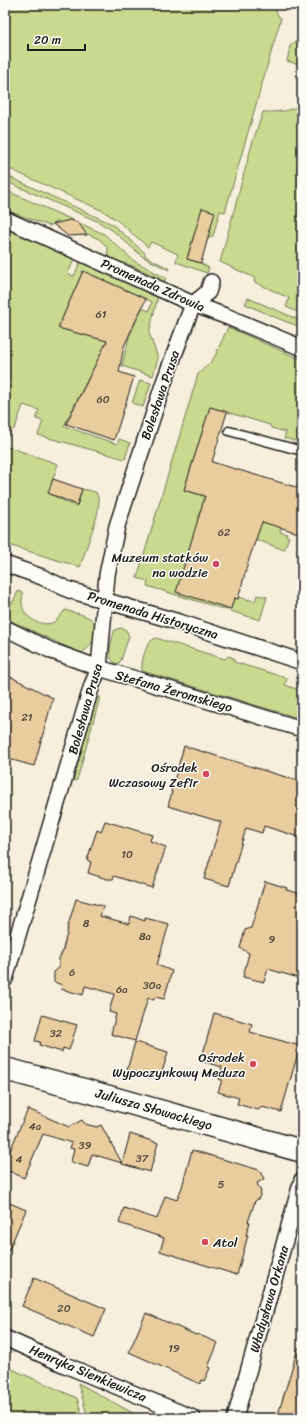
<svg xmlns="http://www.w3.org/2000/svg" width="307" height="1423" font-family="Sriracha,sans-serif">
	<rect width="100%" height="100%" fill="#f7eedc"/>
	<filter id="ink" filterUnits="userSpaceOnUse"><feTurbulence type="fractalNoise" baseFrequency=".025" numOctaves="2"/><feDisplacementMap in="SourceGraphic" scale="8" xChannelSelector="R" yChannelSelector="G"/><feConvolveMatrix kernelMatrix="1 2 1 2 8 2 1 2 1" color-interpolation-filters="sRGB"/></filter>
	<g filter="url(#ink)">
		<g fill="#c9da8f" stroke="#727b56">
			<path d="M5 5H274L278 16 281 18 225 212 220 211 213 236 208 239 194 235 187 259 200 263 209 268 207 273 176 262 178 254 151 242 148 247 118 221 103 211 5 167Z"/>
			<path d="M302 36V66L287 61 290 46Z"/>
			<path d="M302 104V314L286 307 289 298 254 282 255 278 220 262 252 144 263 112C277 112 289 112 302 104Z"/>
			<path d="M5 175 112 224 145 253V256L170 269 169 270 143 257 112 230 97 221 14 185 5 180Z"/>
			<path d="M5 190 104 234 134 261 166 278 164 282 158 281 159 278 131 265H128L127 266 107 257 108 248 99 239 59 222H55L50 226 5 210Z"/>
			<path d="M5 227 74 259 68 274 74 276 80 262 158 296 149 333 158 358 153 376 122 366 129 337 142 308 149 311 152 302 83 271 58 328 116 343 95 365 64 426 117 444 119 439 130 443 125 459 38 435 43 421 36 419 39 410 23 405 15 428 11 431 5 443Z"/>
			<path d="M248 298 302 321V327L284 321 245 304Z"/>
			<path d="M228 327 302 360V443L284 438 286 432 271 428 270 425 210 407 184 490 217 500 234 598H238L237 597 255 601 257 595 267 597 260 620 147 586 148 581 137 578 198 374 210 363 215 356Z"/>
			<path d="M140 380 151 383 143 407 132 403Z"/>
			<path d="M5 446 58 464 48 493 68 503 77 506 82 489 96 492 99 501 97 516 80 567 5 544Z"/>
			<path d="M250 510 281 526 280 532 287 534 286 536 289 537 284 550 252 538Z"/>
			<path d="M18 591 23 593C22 599 21 605 24 611 30 621 44 627 54 622 58 619 62 614 65 610 73 613 86 614 92 620 102 629 91 650 80 653L5 618V602L11 603 13 602Z"/>
			<path d="M121 628 126 630 129 636 121 660 118 664C104 661 112 641 114 631L117 629Z"/>
			<path d="M156 638 225 659 228 656 234 658V662L287 678 285 685 299 690 302 683V719L142 671C141 661 146 641 156 638Z"/>
			<path d="M97 696 100 697 77 780 73 781Z"/>
			<path d="M5 1366 77 1398 83 1418H5Z"/>
			<path d="M78 1383 142 1418H88Z"/>
		</g>
		<g fill="#eacd9e" stroke="#1c1c1c">
			<path d="M202 208 215 212 201 263 187 259Z"/>
			<path d="M70 220 78 222 87 235 68 236 53 224Z"/>
			<path d="M83 271 146 299 124 346 119 372 134 377 114 440 66 424 107 341 58 328Z"/>
			<path d="M210 407 227 412 212 462 302 489V534L262 522 249 559 238 599 234 598 231 609 176 592 205 496 184 490Z"/>
			<path d="M53 479 82 489 77 505 48 493Z"/>
			<path d="M5 674 53 698 34 766 5 758V737L8 725 5 723Z"/>
			<path d="M184 746 302 782V838L264 826 262 833 246 828 229 886 204 879 221 822 168 806 172 792H171Z"/>
			<path d="M105 821 152 835 150 841 166 847 152 888 114 876 113 879H107L88 873 91 862 87 860 97 830 101 832Z"/>
			<path d="M265 881 287 888 286 890 302 894V979L268 969 264 982 243 977 249 953 240 948 245 930 251 928Z"/>
			<path d="M76 899 103 906 100 916 129 924 131 916 145 921V918L169 924 157 965 172 971 164 999 155 997 154 1000 148 998 135 1041 111 1034 116 1014 109 1012 114 994 85 986 83 995 61 989 62 985 54 982V972L59 968V958L62 953 68 929H67Z"/>
			<path d="M214 1013 252 1024 250 1032 300 1046 281 1112 262 1107 258 1110 237 1104 239 1098 218 1092 222 1080 219 1079 222 1067 201 1061Z"/>
			<path d="M42 1015 77 1025 69 1050 63 1048 62 1052 39 1045 40 1042 35 1041Z"/>
			<path d="M135 1042 168 1052 160 1079 127 1070Z"/>
			<path d="M28 1109 69 1127 82 1120 85 1124 97 1127 101 1125 122 1163 92 1154 88 1167 71 1162 74 1149 70 1148 72 1143 43 1134 24 1178 5 1169V1162Z"/>
			<path d="M130 1134 158 1143 150 1172 122 1164Z"/>
			<path d="M192 1150 259 1170 264 1179 257 1183 261 1192 259 1198 255 1201 248 1222H250L246 1235H248L237 1275 160 1251 164 1238 119 1223 124 1208 157 1219 165 1196 177 1200 182 1187Z"/>
			<path d="M5 1201 26 1210 5 1259Z"/>
			<path d="M34 1278 106 1309 94 1337 22 1306Z"/>
			<path d="M146 1313 196 1335 197 1334 218 1343 208 1367 210 1368 204 1381 202 1380 200 1384 129 1352Z"/>
			<path d="M298 1348H302V1418H277Z"/>
		</g>
		<g fill="none" stroke-linecap="round" stroke-linejoin="round">
			<defs>
				<path id="lane" d="M229 431 302 451"/>
				<g id="street">
					<path d="M5 219 193 304 228 317 302 348"/>
					<path d="M5 564 42 577 69 590 182 623 302 662"/>
					<path d="M5 628 52 651 99 668 302 729"/>
					<path d="M5 979 92 685 99 668 107 575 117 526 164 382 193 304 208 292 211 282"/>
					<path d="M5 1338 65 1365 193 1418"/>
					<path d="M235 1418 302 1180"/>
				</g>
				<path id="secondary" d="M5 1069 73 1087 302 1151"/>
			</defs>
			<use href="#lane" stroke="#1c1c1c" stroke-width="11"/>
			<use href="#street" stroke="#1c1c1c" stroke-width="18"/>
			<use href="#secondary" stroke="#1c1c1c" stroke-width="25"/>
			<use href="#lane" stroke="#fdfcf7" stroke-width="8"/>
			<use href="#street" stroke="#fdfcf7" stroke-width="15"/>
			<use href="#secondary" stroke="#fdfcf7" stroke-width="22"/>
		</g>
	</g>
	<g fill="#d1495b" stroke="#fdfcf7" stroke-width="1.5">
		<circle cx="216" cy="564" r="4"/>
		<circle cx="206" cy="774" r="4"/>
		<circle cx="253" cy="1064" r="4"/>
		<circle cx="205" cy="1242" r="4"/>
	</g>
	<g text-anchor="middle" dominant-baseline="central" stroke-width="3" stroke-linejoin="round" paint-order="stroke">
		<g font-size="11" fill="#50483c">
			<text x="101" y="314">61</text>
			<text x="103" y="399">60</text>
			<text x="224" y="532">62</text>
			<text x="27" y="717">21</text>
			<text x="127" y="854">10</text>
			<text x="86" y="923">8</text>
			<text x="145" y="936">8a</text>
			<text x="272" y="939">9</text>
			<text x="72" y="972">6</text>
			<text x="152" y="985">30a</text>
			<text x="122" y="989">6a</text>
			<text x="56" y="1033">32</text>
			<text x="35" y="1126">4a</text>
			<text x="85" y="1145">39</text>
			<text x="142" y="1158">37</text>
			<text x="19" y="1159">4</text>
			<text x="221" y="1184">5</text>
			<text x="64" y="1308">20</text>
			<text x="174" y="1348">19</text>
		</g>
		<g font-size="13" fill="#1c1c1c" stroke="#fdfcf7">
			<text transform="translate(153 285) rotate(24)">Promenada Zdrowia</text>
			<text transform="translate(160 395) rotate(-71)">Bolesława Prusa</text>
			<text transform="translate(153 615) rotate(17)">Promenada Historyczna</text>
			<text transform="translate(174 691) rotate(16)">Stefana Żeromskiego</text>
			<text transform="translate(85 709) rotate(-74)">Bolesława Prusa</text>
			<text transform="translate(154 1109) rotate(16)">Juliusza Słowackiego</text>
			<text transform="translate(269 1299) rotate(-74)">Władysława Orkana</text>
			<text transform="translate(88 1373) rotate(23)">Henryka Sienkiewicza</text>
		</g>
		<g font-size="13" fill="#1c1c1c" stroke="#fdfcf7" text-anchor="end">
			<text x="208" y="557">Muzeum statków<tspan x="208" dy="15">na wodzie</tspan></text>
			<text x="198" y="767">Ośrodek<tspan x="198" dy="15">Wczasowy Zefir</tspan></text>
			<text x="245" y="1057">Ośrodek<tspan x="245" dy="15">Wypoczynkowy Meduza</tspan></text>
			<text x="213" y="1242" text-anchor="start">Atol</text>
		</g>
	</g>
	<rect width="307" height="1423" fill="none" stroke="#fdfcf7" stroke-width="20"/>
	<rect x="10" y="10" width="287" height="1403" fill="none" stroke="#1c1c1c" stroke-width="1.5" filter="url(#ink)"/>
	<path d="M28 44v6h57v-6" fill="none" stroke="#1c1c1c" stroke-width="2"/>
	<text x="34" y="44" font-size="12" fill="#1c1c1c" stroke="#fdfcf7" stroke-width="3" paint-order="stroke">20 m</text>
</svg>
